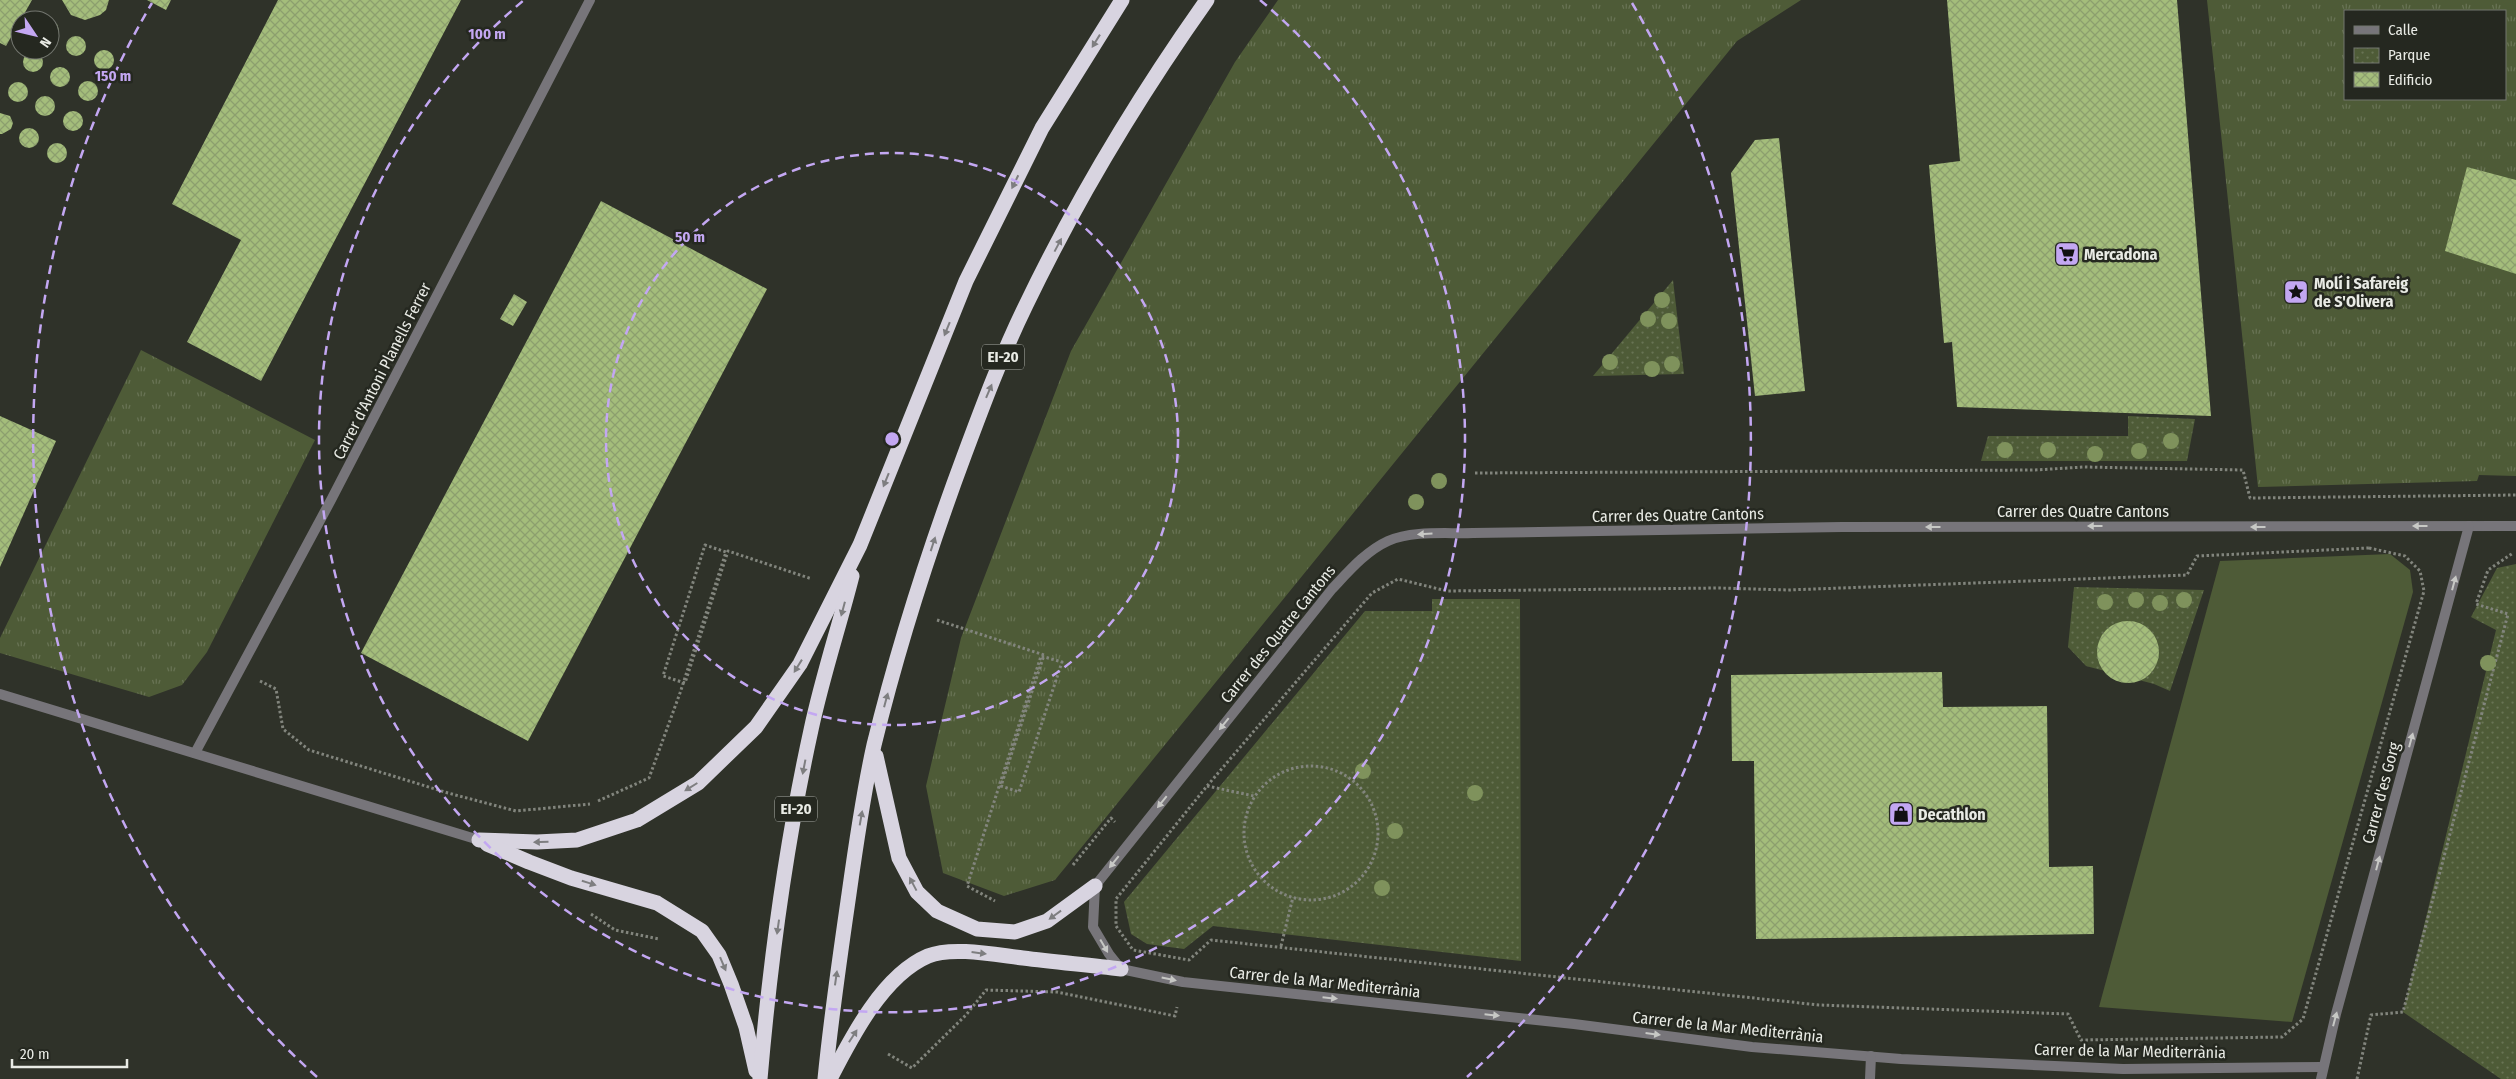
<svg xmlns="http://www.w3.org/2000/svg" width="2516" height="1079" font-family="'Fira Sans Condensed',sans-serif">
	<defs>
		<pattern id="grass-tufts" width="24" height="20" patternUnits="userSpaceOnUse" patternTransform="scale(1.25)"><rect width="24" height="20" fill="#4e5b37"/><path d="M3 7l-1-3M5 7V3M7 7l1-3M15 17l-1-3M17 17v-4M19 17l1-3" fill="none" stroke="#687354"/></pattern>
		<pattern id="park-dots" width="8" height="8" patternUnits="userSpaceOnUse" patternTransform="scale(1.25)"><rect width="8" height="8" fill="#4e5b37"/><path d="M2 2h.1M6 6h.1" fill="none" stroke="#687354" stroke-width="1.8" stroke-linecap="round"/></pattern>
		<pattern id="building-cross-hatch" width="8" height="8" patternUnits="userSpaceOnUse" patternTransform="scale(1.25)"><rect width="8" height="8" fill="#a4bd7b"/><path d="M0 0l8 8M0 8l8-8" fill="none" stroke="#8c9f6e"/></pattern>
	</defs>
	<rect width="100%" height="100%" fill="#2f3229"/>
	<g fill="url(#grass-tufts)" fill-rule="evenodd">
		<path d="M1278 0H1801L1737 41 1055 880 1004 896 943 873 926 786 961 638 1071 351 1235 62Z"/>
		<path d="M2207 0H2516V476L2479 475 2477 481 2258 487ZM2345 11H2505V99H2345Z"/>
		<path d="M141 350 315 440 207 652 182 685 149 697 0 653V638Z"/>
	</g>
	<g fill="url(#park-dots)">
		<path d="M1673 280 1684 374 1593 376Z"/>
		<path d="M2128 416 2195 419 2187 461H1981L1988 436H2128Z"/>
		<path d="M2516 564V1079H2501L2403 1012 2496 630 2471 617 2497 568Z"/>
		<path d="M2074 587 2204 590 2170 691 2154 684 2086 666 2068 647Z"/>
		<path d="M1432 599H1520L1521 961 1213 926 1184 949 1147 944 1131 934 1124 902 1365 611H1432Z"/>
	</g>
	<path fill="#4e5b37" d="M2390 554 2410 570 2413 592 2292 1022 2099 1007 2220 561Z"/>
	<g fill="url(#building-cross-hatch)">
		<path d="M0 0H32L6 46 0 43Z"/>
		<path d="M62 0H109L106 10 100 15 85 20 71 15Z"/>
		<path d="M147 0H171L166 10Z"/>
		<path d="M278 0H461L261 381 187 342 241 240 172 204Z"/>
		<path d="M1947 0H2177L2211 416 1957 407 1952 342 1944 343 1929 165 1960 161Z"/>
		<path d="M50 21 57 24 59 30 58 37 50 42Z"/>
		<circle cx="76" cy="46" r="10"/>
		<circle cx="104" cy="60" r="10"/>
		<circle cx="33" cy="62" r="10"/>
		<circle cx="60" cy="77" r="10"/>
		<circle cx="88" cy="91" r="10"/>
		<circle cx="18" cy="92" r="10"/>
		<circle cx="45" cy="106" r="10"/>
		<circle cx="73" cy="121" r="10"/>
		<path d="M0 113 10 116 13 123 11 129 2 134H0Z"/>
		<circle cx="29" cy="138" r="10"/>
		<path d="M1779 138 1805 391 1755 396 1731 173 1755 140Z"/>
		<circle cx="57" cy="153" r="10"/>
		<path d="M2467 167 2516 180V274L2445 251Z"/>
		<path d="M601 201 767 289 528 741 361 653Z"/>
		<path d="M514 294 527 302 513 326 500 319Z"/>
		<path d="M0 416 56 441 0 567Z"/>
		<circle cx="2128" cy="652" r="31"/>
		<path d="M1942 672 1943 707 2047 706 2049 867 2093 866 2094 934 1756 939 1754 761H1732L1731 675Z"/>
	</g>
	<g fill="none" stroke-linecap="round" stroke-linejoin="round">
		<g stroke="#82857d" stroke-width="3" stroke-dasharray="2.5 2.5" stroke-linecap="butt">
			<path d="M1475 473 2035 470 2084 467 2243 470 2250 498 2516 495"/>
			<path d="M2369 548 2405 556 2420 571 2424 591 2303 1019 2282 1037 2081 1040 2068 1014 1819 1005 1211 940 1189 960 1133 950 1116 926V899L1207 786 1372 593 1398 579 1447 591 1719 588 1788 590 2187 575 2197 556Z"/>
			<path d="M937 620 1044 655 1001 786 1019 792 1062 662 1041 656 967 886 995 901"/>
			<path d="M260 681 276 689 283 729 309 750 448 793 516 811 590 804"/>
			<circle cx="1311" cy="833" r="67"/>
			<path d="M1207 786 1254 796"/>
			<path d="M598 801 649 778 680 693 726 552 705 545 663 676 685 683 728 551 812 579"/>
			<path d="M1073 865 1111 818 1115 822"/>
			<path d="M591 914 615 930 659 939"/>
			<path d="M1281 946 1293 897"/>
			<path d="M888 1054 912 1068 966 1015 986 990 1057 992 1175 1016 1177 1007"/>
			<path d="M2357 1079 2371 1015 2403 1012 2508 614 2476 604 2488 570 2513 553"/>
		</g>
		<g stroke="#77757a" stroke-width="10">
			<path d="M0 694 479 840"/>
			<path d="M195 753 331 500 590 0"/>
			<path d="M2322 1067 2123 1069 1901 1059 1752 1047 1574 1024 1183 982 1121 969 1109 954 1093 927 1095 886 1332 589C1349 571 1366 551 1388 541 1413 530 1447 534 1473 533L1842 527 2516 526"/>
			<path d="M1870 1079 1871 1056"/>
			<path d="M2321 1079 2336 1014 2469 526"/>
		</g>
		<g stroke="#d8d4e0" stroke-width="15">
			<path d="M876 756 899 858 917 892 937 911 977 929 1015 932 1047 921 1095 886"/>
			<path d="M479 840 537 842 577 840 637 820 698 783 756 727 800 664 860 545 966 281 1042 128 1122 0"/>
			<path d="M487 844 529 862 571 878 657 903 702 931 719 955 731 984 746 1027 756 1071"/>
			<path d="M760 1079C770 962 786 844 811 730 822 678 839 627 852 576"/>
			<path d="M825 1079C831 1017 840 956 849 894 856 844 863 794 874 745 898 647 929 550 964 456 983 405 1002 354 1026 305 1077 199 1139 96 1207 0"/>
			<path d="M830 1079C851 1038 883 975 928 956 952 946 997 955 1023 958 1055 962 1088 965 1121 969"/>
		</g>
	</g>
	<g fill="#7f925c">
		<circle cx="1662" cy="300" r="8"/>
		<circle cx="1648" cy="319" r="8"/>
		<circle cx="1669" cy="321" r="8"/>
		<circle cx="1610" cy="362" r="8"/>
		<circle cx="1672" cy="364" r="8"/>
		<circle cx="1652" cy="369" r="8"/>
		<circle cx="2171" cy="441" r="8"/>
		<circle cx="2005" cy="450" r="8"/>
		<circle cx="2048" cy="450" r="8"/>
		<circle cx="2139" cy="451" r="8"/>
		<circle cx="2095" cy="454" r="8"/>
		<circle cx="1439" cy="481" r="8"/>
		<circle cx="1416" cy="502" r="8"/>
		<circle cx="2136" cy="600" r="8"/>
		<circle cx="2184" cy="600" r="8"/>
		<circle cx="2105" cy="602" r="8"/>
		<circle cx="2160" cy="603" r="8"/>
		<circle cx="2488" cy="663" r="8"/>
		<circle cx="1363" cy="771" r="8"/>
		<circle cx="1475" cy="793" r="8"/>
		<circle cx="1395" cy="831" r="8"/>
		<circle cx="1382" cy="888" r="8"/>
	</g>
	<defs><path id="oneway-solid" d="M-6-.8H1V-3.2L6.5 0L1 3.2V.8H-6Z" transform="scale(1.25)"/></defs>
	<g fill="#7e7e80">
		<use href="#oneway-solid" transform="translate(1096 41) rotate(122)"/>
		<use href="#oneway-solid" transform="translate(1015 182) rotate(116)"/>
		<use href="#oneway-solid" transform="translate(1058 245) rotate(-62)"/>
		<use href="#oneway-solid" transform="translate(947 329) rotate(112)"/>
		<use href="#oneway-solid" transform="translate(989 391) rotate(-67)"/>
		<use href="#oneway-solid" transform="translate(886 480) rotate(112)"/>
		<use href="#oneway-solid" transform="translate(933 544) rotate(-72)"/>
		<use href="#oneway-solid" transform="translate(843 609) rotate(105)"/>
		<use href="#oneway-solid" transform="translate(798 666) rotate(122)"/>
		<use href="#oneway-solid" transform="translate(886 700) rotate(-75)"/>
		<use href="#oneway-solid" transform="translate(804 767) rotate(101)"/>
		<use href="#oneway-solid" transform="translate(691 787) rotate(148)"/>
		<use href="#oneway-solid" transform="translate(861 818) rotate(-80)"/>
		<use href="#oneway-solid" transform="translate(541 842) rotate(178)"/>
		<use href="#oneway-solid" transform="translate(589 883) rotate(17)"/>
		<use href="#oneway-solid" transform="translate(913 884) rotate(-118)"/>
		<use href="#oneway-solid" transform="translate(1055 915) rotate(144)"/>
		<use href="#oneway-solid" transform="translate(778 927) rotate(98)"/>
		<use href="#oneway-solid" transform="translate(979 953) rotate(7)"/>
		<use href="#oneway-solid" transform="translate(723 964) rotate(67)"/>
		<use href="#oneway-solid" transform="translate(836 978) rotate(-82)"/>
		<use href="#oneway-solid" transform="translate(853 1036) rotate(-57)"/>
	</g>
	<g fill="#c7c8c5">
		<use href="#oneway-solid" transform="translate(2095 526) rotate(180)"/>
		<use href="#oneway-solid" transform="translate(2420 526) rotate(180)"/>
		<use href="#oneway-solid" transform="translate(1933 527) rotate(180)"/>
		<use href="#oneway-solid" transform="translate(2258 527) rotate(-180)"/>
		<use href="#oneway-solid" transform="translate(1425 534) rotate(177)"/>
		<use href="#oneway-solid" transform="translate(2454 583) rotate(-75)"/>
		<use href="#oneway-solid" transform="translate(1224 724) rotate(129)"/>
		<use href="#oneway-solid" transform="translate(2411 740) rotate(-75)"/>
		<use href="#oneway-solid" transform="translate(1162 802) rotate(129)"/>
		<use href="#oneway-solid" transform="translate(1114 862) rotate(129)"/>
		<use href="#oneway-solid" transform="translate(2378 863) rotate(-75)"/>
		<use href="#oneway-solid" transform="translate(1104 946) rotate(60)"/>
		<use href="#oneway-solid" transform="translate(1169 979) rotate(12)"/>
		<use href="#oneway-solid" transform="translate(1330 998) rotate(6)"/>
		<use href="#oneway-solid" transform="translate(1492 1015) rotate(6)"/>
		<use href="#oneway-solid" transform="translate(2335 1019) rotate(-75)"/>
		<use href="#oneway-solid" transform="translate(1653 1034) rotate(7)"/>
	</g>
	<g fill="none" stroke="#c3a7f2" stroke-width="2.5" stroke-dasharray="9 6">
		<circle cx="892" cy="439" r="286"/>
		<path d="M1260 0A573 573 0 1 1 524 0"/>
		<path d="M317 1077A859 859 0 0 1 152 3M1632 3A859 859 0 0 1 1467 1077"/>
	</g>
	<defs>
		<symbol id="supermarket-square" viewBox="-11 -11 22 22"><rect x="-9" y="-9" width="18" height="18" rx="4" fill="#c3a7f2" stroke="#252820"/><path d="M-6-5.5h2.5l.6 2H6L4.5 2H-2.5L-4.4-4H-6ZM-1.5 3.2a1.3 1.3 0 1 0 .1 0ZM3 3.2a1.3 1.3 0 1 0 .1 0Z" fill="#111"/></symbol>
		<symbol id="sight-square" viewBox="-11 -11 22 22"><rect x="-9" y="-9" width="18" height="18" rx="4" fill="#c3a7f2" stroke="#252820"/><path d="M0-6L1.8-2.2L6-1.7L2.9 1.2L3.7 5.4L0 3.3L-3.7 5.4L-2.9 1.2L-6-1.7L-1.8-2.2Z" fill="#111"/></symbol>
		<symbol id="shop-square" viewBox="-11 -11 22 22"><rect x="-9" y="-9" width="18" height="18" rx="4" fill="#c3a7f2" stroke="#252820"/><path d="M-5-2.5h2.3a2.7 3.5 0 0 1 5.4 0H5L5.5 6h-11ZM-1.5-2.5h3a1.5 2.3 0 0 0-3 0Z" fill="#111"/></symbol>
	</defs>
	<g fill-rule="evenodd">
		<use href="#supermarket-square" x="2053" y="240" width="28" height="28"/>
		<use href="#sight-square" x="2282" y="278" width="28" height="28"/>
		<use href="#shop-square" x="1887" y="800" width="28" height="28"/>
	</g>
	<g text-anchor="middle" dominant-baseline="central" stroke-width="5" stroke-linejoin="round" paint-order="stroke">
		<g fill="#252820" stroke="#aeb0aa" stroke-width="1">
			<rect x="982" y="344.5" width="42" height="25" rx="4"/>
			<rect x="775" y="796.5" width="42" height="25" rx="4"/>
		</g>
		<g font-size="15" font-weight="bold" fill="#e9ebe5">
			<text x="1003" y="357">EI-20</text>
			<text x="796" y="809">EI-20</text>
		</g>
		<g font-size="16" font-weight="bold" fill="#e9ebe5" stroke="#252820" text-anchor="start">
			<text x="2084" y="254">Mercadona</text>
			<text x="2314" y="283">Molí i Safareig<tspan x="2314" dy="18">de S'Olivera</tspan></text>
			<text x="1918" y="814">Decathlon</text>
		</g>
		<g font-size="16" fill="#e9ebe5" stroke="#252820">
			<text transform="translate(382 371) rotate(-63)">Carrer d'Antoni Planells Ferrer</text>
			<text x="2083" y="511">Carrer des Quatre Cantons</text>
			<text transform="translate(1678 515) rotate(-1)">Carrer des Quatre Cantons</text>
			<text transform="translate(1278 634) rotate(-51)">Carrer des Quatre Cantons</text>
			<text transform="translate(2381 793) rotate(-75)">Carrer d'es Gorg</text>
			<text transform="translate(1325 982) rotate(6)">Carrer de la Mar Mediterrània</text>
			<text transform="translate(1728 1027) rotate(6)">Carrer de la Mar Mediterrània</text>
			<text transform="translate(2130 1051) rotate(1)">Carrer de la Mar Mediterrània</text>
		</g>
	</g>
	<circle cx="892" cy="439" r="8" fill="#c3a7f2" stroke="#252820" stroke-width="2.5"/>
	<g font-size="15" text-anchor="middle" font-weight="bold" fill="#c3a7f2" stroke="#252820" stroke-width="5" stroke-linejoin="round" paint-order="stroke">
		<text x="487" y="39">100 m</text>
		<text x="113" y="81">150 m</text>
		<text x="690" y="242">50 m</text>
	</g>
	<rect x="2344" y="10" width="162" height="90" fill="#252820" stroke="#73766f"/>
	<rect x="2354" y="26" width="25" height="8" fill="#77757a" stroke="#73766f"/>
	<text x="2388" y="35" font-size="15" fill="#e9ebe5">Calle</text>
	<rect x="2354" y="48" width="25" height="15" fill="url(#park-dots)" stroke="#73766f"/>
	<text x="2388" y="60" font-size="15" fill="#e9ebe5">Parque</text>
	<rect x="2354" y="72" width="25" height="15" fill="url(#building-cross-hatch)" stroke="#73766f"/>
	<text x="2388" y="85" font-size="15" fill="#e9ebe5">Edificio</text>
	<g transform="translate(35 35) rotate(125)"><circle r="24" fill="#252820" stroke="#73766f"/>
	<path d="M0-4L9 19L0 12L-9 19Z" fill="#c3a7f2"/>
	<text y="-8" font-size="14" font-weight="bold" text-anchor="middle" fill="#e9ebe5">N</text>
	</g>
	<path d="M12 1059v8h115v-8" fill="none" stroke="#e9ebe5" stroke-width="2.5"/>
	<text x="20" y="1059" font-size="15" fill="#e9ebe5" stroke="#252820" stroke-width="4" paint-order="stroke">20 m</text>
</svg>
